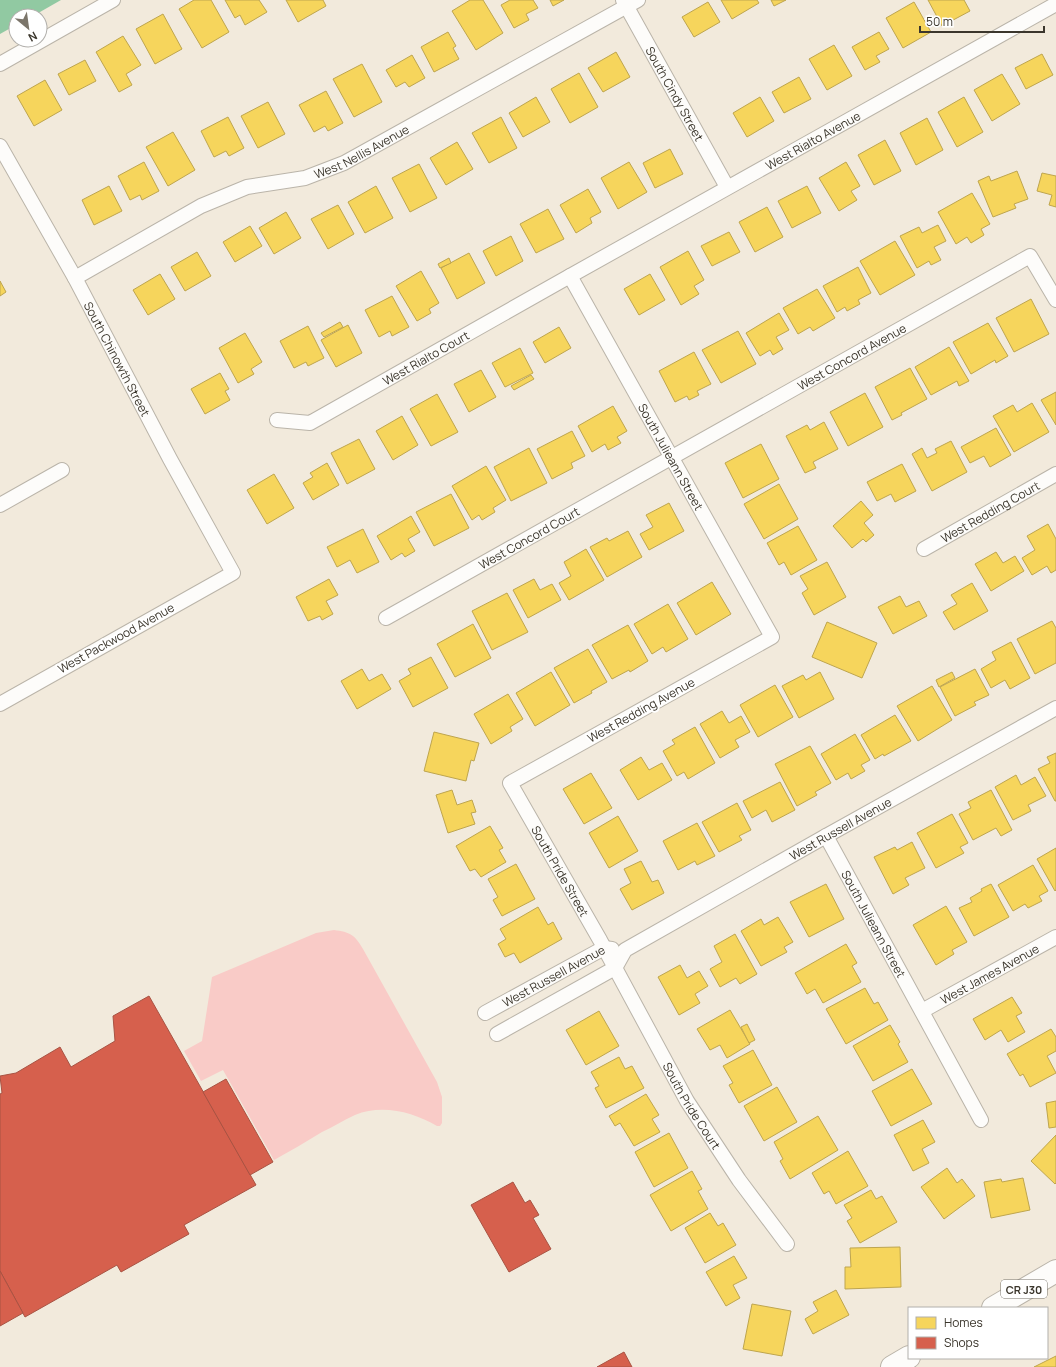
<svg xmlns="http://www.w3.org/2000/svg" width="1056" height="1367" font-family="Manrope,sans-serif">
	<rect width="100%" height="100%" fill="#f2eadc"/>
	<path fill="#f9cbc7" d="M334 930C350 932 355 935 363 949L437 1082 442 1097V1123L440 1126H437C413 1112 382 1104 355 1115 344 1120 333 1127 322 1132 306 1142 290 1151 274 1160L223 1070 201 1081 184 1051 202 1041 212 977 316 933Z"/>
	<path fill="#91c9a2" d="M0 0H61L33 16H16V25L0 34Z"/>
	<g fill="#f6d55c" stroke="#bea54e">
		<path d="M194 0H211L229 32 202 48 179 9Z"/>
		<path d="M225 0H259L267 12 245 25 240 15 235 18Z"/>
		<path d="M286 0H323L326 6 298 22Z"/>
		<path d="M470 0H483L503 33 476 50 452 11Z"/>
		<path d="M510 0H533L538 8 526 14 529 20 514 28 501 5Z"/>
		<path d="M550 0H564L553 6Z"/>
		<path d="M721 0H757L759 3 732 19Z"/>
		<path d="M771 0H786L774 6Z"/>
		<path d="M928 0H964L970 11 942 26Z"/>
		<path d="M708 2 720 22 694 37 682 17Z"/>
		<path d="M914 2 931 32 903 48 886 18Z"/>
		<path d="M163 14 182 49 155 64 136 29Z"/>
		<path d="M448 32 456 46 453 48 459 59 434 72 421 47Z"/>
		<path d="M879 32 889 49 876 56 880 62 865 70 852 47Z"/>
		<path d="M123 36 141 65 126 74 132 85 119 92 96 52Z"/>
		<path d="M834 45 852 76 827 90 809 59Z"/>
		<path d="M616 52 630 77 603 92 588 68Z"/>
		<path d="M1042 54 1053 75 1026 89 1015 68Z"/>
		<path d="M412 55 425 78 409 87 405 82 396 87 386 70Z"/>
		<path d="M85 60 96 81 69 95 58 74Z"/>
		<path d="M362 64 382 102 354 117 333 79Z"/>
		<path d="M579 73 598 107 570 123 551 89Z"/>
		<path d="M1002 74 1020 104 992 121 974 90Z"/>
		<path d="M799 77 811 99 784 113 772 92Z"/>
		<path d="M45 80 62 110 34 126 17 96Z"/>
		<path d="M326 91 343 123 328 131 325 126 314 132 299 105Z"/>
		<path d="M536 97 550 122 523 137 509 113Z"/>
		<path d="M760 97 774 121 747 137 733 113Z"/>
		<path d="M964 97 983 132 957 147 938 112Z"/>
		<path d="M268 102 285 134 258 148 241 116Z"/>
		<path d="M228 117 244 148 229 156 226 151 214 157 201 131Z"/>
		<path d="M501 117 517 148 489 163 472 133Z"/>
		<path d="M927 118 943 150 916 165 900 133Z"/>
		<path d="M173 132 195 170 168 186 146 147Z"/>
		<path d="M885 140 901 171 874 185 858 155Z"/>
		<path d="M457 142 473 169 446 185 430 158Z"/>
		<path d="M670 149 683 174 655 188 643 163Z"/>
		<path d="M144 162 159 191 142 200 140 195 130 200 118 176Z"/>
		<path d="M629 162 647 192 618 209 601 178Z"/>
		<path d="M846 162 860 186 851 191 857 200 839 211 819 178Z"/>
		<path d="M419 164 437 198 410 212 392 178Z"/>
		<path d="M1017 171 1028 199 1014 204 1016 208 993 217 978 181 989 176 991 181Z"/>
		<path d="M1042 173 1056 176V207L1049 205 1052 195 1037 191Z"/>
		<path d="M109 186 122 211 94 225 82 200Z"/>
		<path d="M376 186 393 218 365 233 348 202Z"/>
		<path d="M807 186 821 213 792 228 778 201Z"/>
		<path d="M588 189 601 212 590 218 592 223 576 233 560 205Z"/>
		<path d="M972 193 990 224 981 229 984 235 971 243 967 237 956 244 938 212Z"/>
		<path d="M338 205 354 234 328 249 311 219Z"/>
		<path d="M767 207 783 237 755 252 739 222Z"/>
		<path d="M548 209 564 239 536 253 520 224Z"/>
		<path d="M286 212 301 238 274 254 259 228Z"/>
		<path d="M938 225 946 241 934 247 941 260 931 265 929 261 917 268 900 236 919 227 922 233Z"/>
		<path d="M250 226 262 246 235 262 223 242Z"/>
		<path d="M729 232 740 252 712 266 701 246Z"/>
		<path d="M511 236 523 261 496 276 483 251Z"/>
		<path d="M895 241 915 275 880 295 860 261Z"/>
		<path d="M688 251 704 280 694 286 699 294 681 305 660 267Z"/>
		<path d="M197 252 211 276 185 291 171 267Z"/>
		<path d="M469 253 485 283 457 299 441 268Z"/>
		<path d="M449 258 451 263 440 268 438 264Z"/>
		<path d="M858 267 871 293 858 300 860 304 847 311 845 307 837 312 823 286Z"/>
		<path d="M421 271 439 303 429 309 431 313 417 321 396 286Z"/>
		<path d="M160 274 175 299 148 315 133 290Z"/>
		<path d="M650 274 665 300 639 315 624 289Z"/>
		<path d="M0 281 6 292 0 296Z"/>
		<path d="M817 289 835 318 813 331 810 327 798 334 783 308Z"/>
		<path d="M392 296 409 327 392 336 390 331 379 337 365 310Z"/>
		<path d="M1031 299 1049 334 1014 352 996 318Z"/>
		<path d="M779 313 789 330 776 337 783 349 773 355 770 350 760 356 746 333Z"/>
		<path d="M340 322 343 327 324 337 321 333Z"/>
		<path d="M988 323 1008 356 996 363 995 360 971 374 953 342Z"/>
		<path d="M348 325 362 353 336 367 321 340Z"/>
		<path d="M308 326 324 358 308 366 306 362 294 368 280 341Z"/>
		<path d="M559 327 571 348 545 363 533 342Z"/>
		<path d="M738 331 756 364 721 383 702 350Z"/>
		<path d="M245 333 262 362 251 369 254 374 238 383 219 348Z"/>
		<path d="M949 347 969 381 959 386 957 381 931 395 915 367Z"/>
		<path d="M520 348 533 373 505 387 492 363Z"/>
		<path d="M694 352 711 384 697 391 699 395 689 400 687 396 675 402 659 371Z"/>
		<path d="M910 368 927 399 901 413 902 415 892 420 875 387Z"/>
		<path d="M481 370 496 397 469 412 454 384Z"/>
		<path d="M220 373 229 389 225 391 230 400 205 414 191 389Z"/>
		<path d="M531 375 534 379 514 390 511 386Z"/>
		<path d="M1056 392V425L1041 400Z"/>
		<path d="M865 393 883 427 848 446 830 412Z"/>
		<path d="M437 394 458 432 431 446 410 409Z"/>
		<path d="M1032 403 1049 432 1014 452 993 416 1013 405 1017 412Z"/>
		<path d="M613 406 627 431 617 437 621 443 608 450 605 444 592 452 578 426Z"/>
		<path d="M402 416 418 445 393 460 376 431Z"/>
		<path d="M824 422 838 449 813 462 816 468 805 473 786 436 807 425 810 430Z"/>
		<path d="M996 428 1011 455 990 467 984 456 970 463 961 447Z"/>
		<path d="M572 431 585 456 571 463 573 468 552 479 537 449Z"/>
		<path d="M359 439 375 469 347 484 331 453Z"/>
		<path d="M951 441 967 472 932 491 912 454 922 448 927 458 937 453 935 449Z"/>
		<path d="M761 444 779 479 743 498 725 463Z"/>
		<path d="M529 448 547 483 511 501 494 467Z"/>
		<path d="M327 463 339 485 313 500 303 483 313 477 310 473Z"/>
		<path d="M902 464 916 491 895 502 891 494 877 501 867 482Z"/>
		<path d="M486 466 506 500 493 508 495 512 482 520 479 515 472 520 452 486Z"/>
		<path d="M274 474 294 508 267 524 247 490Z"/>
		<path d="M779 484 798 519 764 539 744 504Z"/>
		<path d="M451 494 469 528 434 546 416 512Z"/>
		<path d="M861 501 873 515 864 523 874 535 866 542 863 539 852 548 833 526Z"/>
		<path d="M669 503 684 531 649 550 640 534 653 527 646 515Z"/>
		<path d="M411 516 420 532 408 539 415 551 405 557 402 553 391 560 377 536Z"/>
		<path d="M1048 524 1056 539V570L1051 573 1047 566 1032 575 1022 558 1035 550 1027 536Z"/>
		<path d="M798 526 817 560 791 575 784 562 779 565 767 543Z"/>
		<path d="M363 529 379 562 357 573 350 560 337 567 327 547Z"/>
		<path d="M628 531 642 557 607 577 590 547 607 538 609 541Z"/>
		<path d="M586 549 604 580 569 600 559 583 571 576 564 562Z"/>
		<path d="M996 552 1003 563 1015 556 1024 571 991 591 975 564Z"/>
		<path d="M827 562 846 597 814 615 802 593 808 589 800 576Z"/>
		<path d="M329 579 338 595 326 601 333 614 322 620 320 616 308 621 296 597Z"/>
		<path d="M534 579 540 590 552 584 561 600 528 618 513 590Z"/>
		<path d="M712 582 731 614 696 635 677 603Z"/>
		<path d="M972 583 988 611 954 630 943 612 957 604 951 595Z"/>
		<path d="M507 593 528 632 492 650 472 611Z"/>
		<path d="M900 596 906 607 919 601 927 616 893 634 878 607Z"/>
		<path d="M668 604 688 639 666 652 663 647 652 654 634 624Z"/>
		<path d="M1052 621 1056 628V663L1035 674 1017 639Z"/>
		<path d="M827 622 877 643 862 678 812 657Z"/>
		<path d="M473 624 491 658 455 677 437 644Z"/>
		<path d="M628 625 648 661 630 672 629 670 612 679 592 645Z"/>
		<path d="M1011 642 1030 678 1010 689 1005 680 991 688 981 669 996 660 992 652Z"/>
		<path d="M588 649 607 682 591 691 592 693 574 703 554 668Z"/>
		<path d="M431 657 448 688 413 707 399 681 411 674 408 669Z"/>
		<path d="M362 669 369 681 382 674 391 689 357 709 341 681Z"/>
		<path d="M975 669 989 695 974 702 976 705 955 716 940 687Z"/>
		<path d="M551 672 570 705 535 726 516 693Z"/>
		<path d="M820 672 834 699 799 718 782 686 803 675 806 680Z"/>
		<path d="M952 672 955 678 939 687 936 680Z"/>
		<path d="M775 685 793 717 758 737 740 705Z"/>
		<path d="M932 686 952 720 918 741 897 706Z"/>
		<path d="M508 694 523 719 510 727 512 731 491 744 474 714Z"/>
		<path d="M722 711 729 723 741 716 750 732 735 740 739 747 720 758 700 724Z"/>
		<path d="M895 715 911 741 884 756 883 754 875 759 861 735Z"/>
		<path d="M695 727 715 763 688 779 684 772 677 776 663 751 675 744 672 740Z"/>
		<path d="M434 732 479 743 474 761 471 760 466 781 424 771Z"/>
		<path d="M855 734 870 760 861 765 865 771 851 779 848 773 836 780 821 754Z"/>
		<path d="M810 746 831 783 815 792 817 795 797 806 775 764Z"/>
		<path d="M1056 753V801H1055L1038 769 1050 763 1047 757Z"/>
		<path d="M641 757 649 770 662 763 672 780 638 800 620 770Z"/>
		<path d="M591 773 612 808 584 824 563 789Z"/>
		<path d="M1016 775 1021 785 1035 777 1046 796 1028 805 1031 811 1013 820 995 787Z"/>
		<path d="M780 782 795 810 772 822 766 810 752 818 743 801Z"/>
		<path d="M452 790 457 805 472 800 476 812 471 813 475 824 448 833 436 795Z"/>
		<path d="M991 790 1012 830 1001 836 996 828 973 840 959 814 971 808 968 802Z"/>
		<path d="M737 803 751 830 739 836 742 840 719 852 702 822Z"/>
		<path d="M952 814 968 843 960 847 964 853 936 868 917 833Z"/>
		<path d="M618 816 638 851 609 868 589 833Z"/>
		<path d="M697 823 715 856 697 865 695 861 678 870 663 841Z"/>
		<path d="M490 826 503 848 499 850 506 862 481 877 475 869 470 871 456 846Z"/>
		<path d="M912 842 925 868 905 878 909 885 893 894 874 857 895 847 897 850Z"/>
		<path d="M1056 848V890L1055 891 1037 859Z"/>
		<path d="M641 861 652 882 658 880 664 893 632 910 620 889 631 883 624 869Z"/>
		<path d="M516 864 535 899 502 916 493 900 498 897 488 879Z"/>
		<path d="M1033 865 1048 891 1039 896 1042 901 1028 908 1025 904 1013 911 998 885Z"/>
		<path d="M826 884 844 919 809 937 790 902Z"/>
		<path d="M991 884 1009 917 974 936 959 908 972 902 970 898 982 891 981 889Z"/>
		<path d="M946 906 967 942 952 950 954 954 936 965 913 925Z"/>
		<path d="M538 907 548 925 553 922 562 939 520 963 514 953 505 957 498 944 506 939 500 929Z"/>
		<path d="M778 917 793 942 784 947 787 952 761 966 741 931 761 919 764 925Z"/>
		<path d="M735 934 757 974 740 984 736 978 720 987 710 969 722 962 714 946Z"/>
		<path d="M846 944 857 963 852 966 861 982 823 1003 815 989 807 994 795 973Z"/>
		<path d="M680 965 687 978 699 971 708 986 695 994 700 1003 679 1015 658 977Z"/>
		<path d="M865 988 874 1004 878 1002 888 1020 846 1044 826 1009Z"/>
		<path d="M1012 997 1022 1013 1016 1016 1025 1032 1008 1042 1001 1030 985 1040 973 1019Z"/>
		<path d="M730 1010 750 1044 727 1058 720 1045 710 1050 697 1029Z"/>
		<path d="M599 1011 619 1046 586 1065 566 1030Z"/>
		<path d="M747 1024 755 1040 749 1043 741 1027Z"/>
		<path d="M890 1025 900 1042 898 1044 908 1062 873 1081 853 1046Z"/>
		<path d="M1051 1029 1056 1037V1051L1047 1056 1056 1073 1030 1087 1023 1074 1020 1076 1007 1054Z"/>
		<path d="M753 1050 772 1085 739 1103 729 1085 733 1083 723 1066Z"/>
		<path d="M619 1057 625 1069 632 1066 644 1088 606 1108 595 1088 599 1086 591 1072Z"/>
		<path d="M912 1069 932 1104 891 1126 872 1091Z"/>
		<path d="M777 1087 797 1122 764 1141 744 1106Z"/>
		<path d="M646 1094 659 1115 652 1119 660 1132 634 1146 620 1123 615 1126 609 1116Z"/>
		<path d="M1056 1101V1127L1049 1128 1046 1103Z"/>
		<path d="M818 1116 838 1150 790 1179 780 1161 783 1159 774 1142Z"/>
		<path d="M923 1120 935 1142 922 1149 929 1163 913 1171 894 1135Z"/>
		<path d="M669 1133 688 1168 654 1187 635 1152Z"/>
		<path d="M1056 1135V1183L1055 1184 1031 1161Z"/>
		<path d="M848 1151 868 1186 836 1204 829 1191 824 1194 812 1173Z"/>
		<path d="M947 1168 957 1183 962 1179 975 1196 944 1219 921 1187Z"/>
		<path d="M692 1171 702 1189 698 1191 708 1209 671 1231 650 1195Z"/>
		<path d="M1023 1178 1030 1210 991 1218 984 1182 1001 1179 1002 1182Z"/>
		<path d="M871 1190 876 1199 882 1196 897 1222 860 1243 847 1221 852 1218 844 1205Z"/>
		<path d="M710 1213 718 1226 723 1223 736 1245 705 1263 685 1228Z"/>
		<path d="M900 1247 901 1287 845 1289V1267H851L850 1248Z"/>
		<path d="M734 1256 747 1278 733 1285 740 1298 726 1306 706 1272Z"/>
		<path d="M836 1290 849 1315 813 1334 805 1319 818 1311 813 1302Z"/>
		<path d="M752 1304 791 1311 782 1356 743 1349Z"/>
		<path d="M1056 1356V1367H1034Z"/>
	</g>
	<g fill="#d6604d" stroke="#a85343">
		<path d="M149 996 256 1185 184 1225 189 1234 121 1272 117 1265 25 1317 0 1271V1094L2 1093 0 1076 16 1073 60 1047 71 1067 115 1041 113 1016Z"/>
		<path d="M226 1079 273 1162 250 1175 203 1092Z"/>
		<path d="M513 1182 525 1203 530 1200 539 1215 533 1218 551 1249 509 1272 471 1205Z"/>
		<path d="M0 1271 23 1313 0 1326Z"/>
		<path d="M624 1352 632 1367H597Z"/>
	</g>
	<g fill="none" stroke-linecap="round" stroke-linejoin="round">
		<defs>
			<g id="street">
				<path id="s1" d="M623 0 727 187"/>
				<path d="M0 64 113 0"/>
				<path id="s2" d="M0 146 75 278 170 459 233 573 0 704"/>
				<path id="s3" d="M570 276 772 637 510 783 600 940 687 1101 739 1180 787 1244"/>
				<path id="s4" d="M75 278 201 206 247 187 305 178 344 163 638 0"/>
				<path id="s5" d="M277 420 310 423 570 276 1056 4"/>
				<path d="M0 505 62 470"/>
				<path id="s6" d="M924 549 1056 474"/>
				<path id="s7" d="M386 618 1030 256 1056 300"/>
				<path id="s8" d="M826 836 981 1120"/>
				<path id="s9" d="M922 1011 1056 937"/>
				<path id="s10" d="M485 1013 604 948 612 949"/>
				<path id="s11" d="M497 1034 615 968 625 950 826 836 1056 708"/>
			</g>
			<g id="primary">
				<path d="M993 1308 1056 1271"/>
				<path d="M892 1367 909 1357"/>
			</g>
		</defs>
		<use href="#street" stroke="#bab4a9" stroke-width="16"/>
		<use href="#primary" stroke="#bab4a9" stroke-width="24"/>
		<use href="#street" stroke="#fdfcfa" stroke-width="14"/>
		<use href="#primary" stroke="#fdfcfa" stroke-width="22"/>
	</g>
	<g text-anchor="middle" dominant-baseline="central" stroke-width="4" stroke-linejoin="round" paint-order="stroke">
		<rect fill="#fff" stroke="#76726b" stroke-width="1" x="1001" y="1280" width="46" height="18" rx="3"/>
		<g font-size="11" font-weight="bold" fill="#3b362c">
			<text x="1024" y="1289">CR J30</text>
		</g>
		<g font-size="12" fill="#3b362c" stroke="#fff">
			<text stroke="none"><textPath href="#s1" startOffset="107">South Cindy Street</textPath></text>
			<text stroke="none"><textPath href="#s5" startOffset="610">West Rialto Avenue</textPath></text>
			<text stroke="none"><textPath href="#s4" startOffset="316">West Nellis Avenue</textPath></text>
			<text stroke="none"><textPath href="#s5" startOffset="166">West Rialto Court</textPath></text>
			<text stroke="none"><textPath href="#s7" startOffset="534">West Concord Avenue</textPath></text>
			<text stroke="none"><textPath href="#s2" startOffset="243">South Chinowth Street</textPath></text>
			<text stroke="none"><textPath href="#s3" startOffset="207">South Julieann Street</textPath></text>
			<text stroke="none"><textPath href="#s6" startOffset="76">West Redding Court</textPath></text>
			<text stroke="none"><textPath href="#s7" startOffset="164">West Concord Court</textPath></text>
			<text transform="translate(116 638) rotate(-29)">West Packwood Avenue</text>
			<text transform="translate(641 710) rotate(-29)">West Redding Avenue</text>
			<text stroke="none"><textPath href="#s11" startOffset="403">West Russell Avenue</textPath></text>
			<text stroke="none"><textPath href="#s3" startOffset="815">South Pride Street</textPath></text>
			<text stroke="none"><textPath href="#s8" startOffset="100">South Julieann Street</textPath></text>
			<text stroke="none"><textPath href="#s9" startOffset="77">West James Avenue</textPath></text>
			<text stroke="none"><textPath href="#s10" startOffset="78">West Russell Avenue</textPath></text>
			<text stroke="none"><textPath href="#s3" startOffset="1084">South Pride Court</textPath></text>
		</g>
	</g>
	<rect x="908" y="1307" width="140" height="52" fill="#ffffff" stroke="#b1afab"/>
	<rect x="916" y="1317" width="20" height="12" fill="#f6d55c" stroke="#b1afab"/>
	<text x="944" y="1327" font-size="12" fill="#3b362c">Homes</text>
	<rect x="916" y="1337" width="20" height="12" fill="#d6604d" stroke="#b1afab"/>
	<text x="944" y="1347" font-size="12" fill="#3b362c">Shops</text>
	<g transform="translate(28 28) rotate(151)"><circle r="19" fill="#ffffff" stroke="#b1afab"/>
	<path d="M0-3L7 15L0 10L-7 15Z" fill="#7b756a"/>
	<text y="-6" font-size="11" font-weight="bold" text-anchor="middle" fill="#3b362c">N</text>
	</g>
	<path d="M920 26v6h124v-6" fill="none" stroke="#3b362c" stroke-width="2"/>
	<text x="926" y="26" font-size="12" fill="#3b362c" stroke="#ffffff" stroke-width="3" paint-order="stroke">50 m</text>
</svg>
